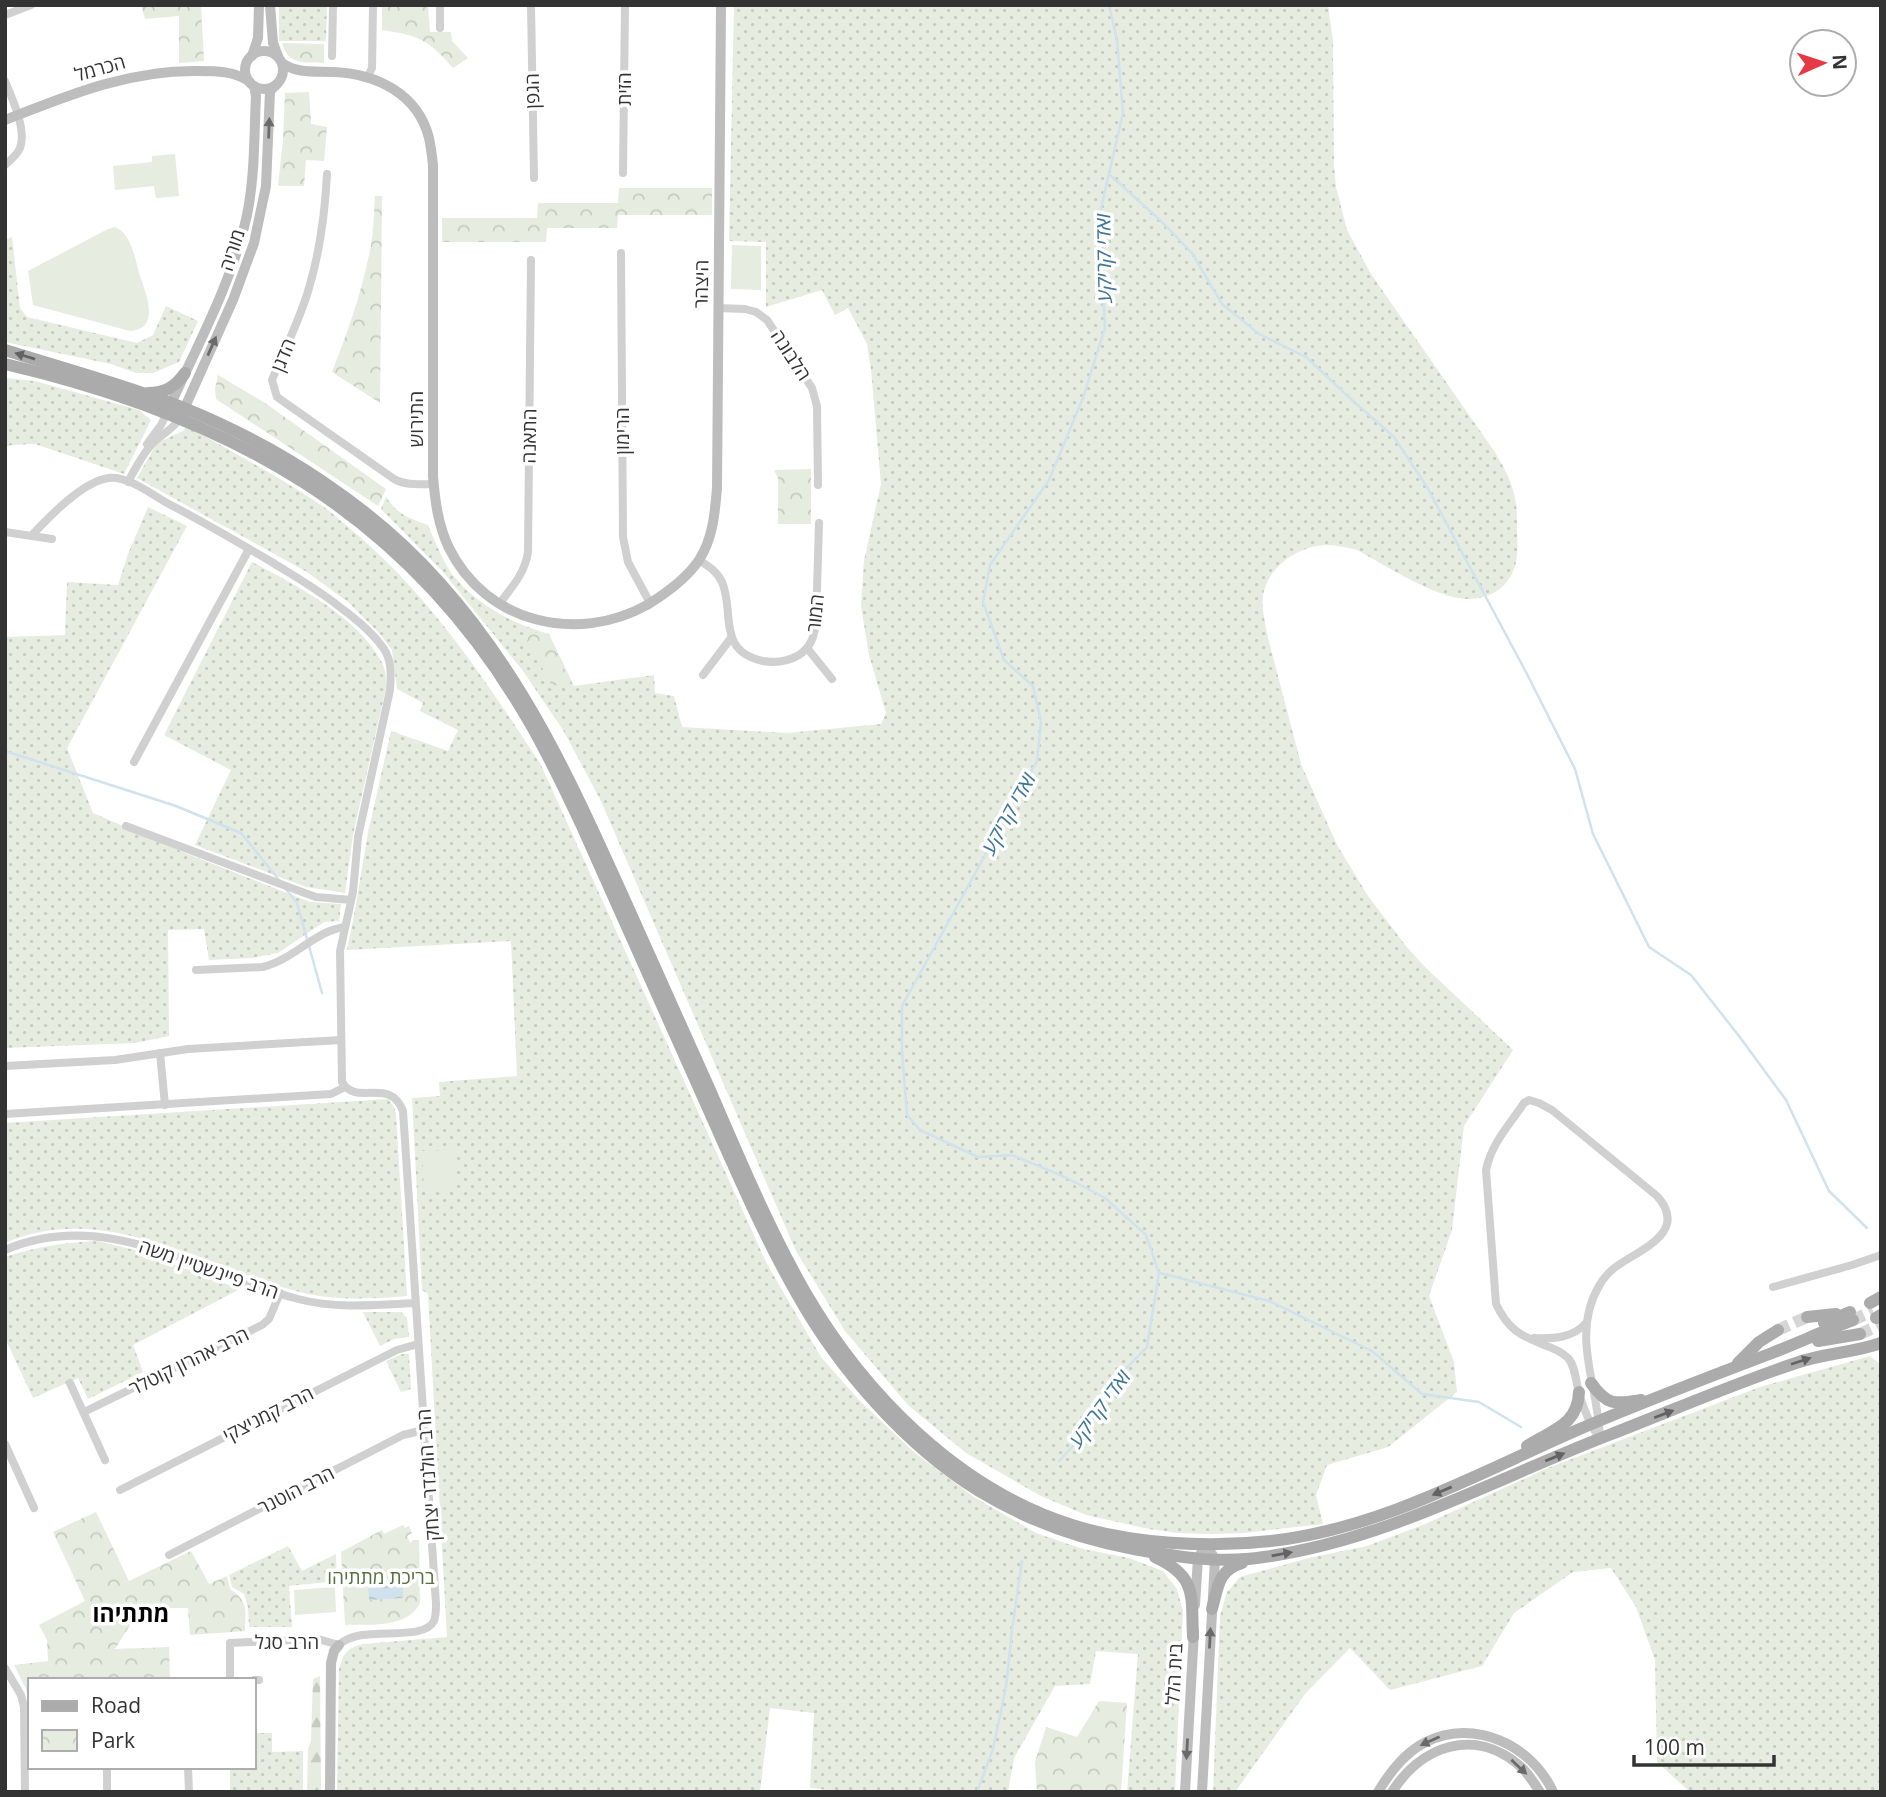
<svg xmlns="http://www.w3.org/2000/svg" width="1886" height="1797" font-family="'Open Sans','Noto Sans Hebrew',sans-serif">
	<defs>
		<pattern id="grass-dots" width="8" height="8" patternUnits="userSpaceOnUse" patternTransform="scale(1.75)"><rect width="8" height="8" fill="#e6ecdf"/><path d="M2 2h.1M6 6h.1" fill="none" stroke="#c6cbc0" stroke-width="1.8" stroke-linecap="round"/></pattern>
		<pattern id="forest-firs" width="22" height="20" patternUnits="userSpaceOnUse" patternTransform="scale(1.75)"><rect width="22" height="20" fill="#e6ecdf"/><path d="M5 1l3.5 6h-7zM16 11l3.5 6h-7z" fill="#c6cbc0"/></pattern>
		<pattern id="park-crowns" width="20" height="18" patternUnits="userSpaceOnUse" patternTransform="scale(1.75)"><rect width="20" height="18" fill="#e6ecdf"/><path d="M2 6a3 3 0 1 1 6 0M12 15a3 3 0 1 1 6 0" fill="none" stroke="#c6cbc0"/></pattern>
		<pattern id="water-waves" width="16" height="10" patternUnits="userSpaceOnUse" patternTransform="scale(1.75)"><rect width="16" height="10" fill="#cfe2ee"/><path d="M0 5q4-4 8 0t8 0" fill="none" stroke="#b2c2cd"/></pattern>
	</defs>
	<rect width="100%" height="100%" fill="#fff"/>
	<g fill="url(#grass-dots)">
		<path d="M279 5H327L326 41H279Z"/>
		<path d="M734 5H1328L1333 41 1334 165 1336 187 1347 230 1371 274 1494 451C1502 464 1511 479 1514 494 1517 505 1517 516 1517 526 1517 540 1519 556 1514 569 1505 593 1482 602 1458 598 1428 593 1385 565 1357 550 1346 547 1335 545 1324 545 1297 547 1268 567 1263 595 1261 607 1265 621 1267 634L1301 764 1337 845 1351 868 1368 896 1406 946 1424 966 1513 1050 1464 1126 1452 1230 1429 1296 1454 1362 1457 1392 1388 1447 1327 1465 1316 1495 1323 1524 1244 1533 1211 1534 1178 1533 1149 1529 1086 1515 1041 1496 966 1453 908 1405 845 1331 796 1251 600 799 563 730 523 671 444 573 381 509 386 497C398 515 408 518 428 525 435 541 442 560 452 574 476 604 512 624 549 634L574 686 654 675 655 693 674 696 682 727 787 733 881 724 886 713 869 655 861 606 864 561 881 484 871 369 867 344 848 308 835 315 822 290 766 307V242L729 241Z"/>
		<path d="M12 237 20 308 27 317 137 343 153 335 166 306 198 321 179 362 153 373H136L111 364 5 342V240Z"/>
		<path d="M5 378 35 381 139 410 151 420 124 474 35 444 12 445 5 447Z"/>
		<path d="M186 427 201 434C241 457 283 479 321 505 333 513 343 523 354 532 431 597 486 681 541 765L767 1264 821 1357 858 1399 915 1453 974 1497 1036 1533 1083 1549 1129 1558 1163 1571 1177 1589 1183 1611 1175 1792H1127L1138 1654 1096 1651 1090 1684 1055 1686 1014 1758 1008 1792H846L810 1788 814 1713 770 1708 760 1792H337L339 1668C345 1652 346 1649 363 1644L447 1637 428 1294 422 1290 412 1098 440 1096 439 1082 517 1076 511 941 347 950 353 921 368 833 391 731 448 751 458 730 420 711 423 703 397 689 392 650 380 634 348 602 307 572 137 478 157 443 183 431Z"/>
		<path d="M148 507 187 526 67 748 93 813 190 855 310 902 341 904 339 921 324 922 278 953 252 958 209 960 204 929 168 930 169 1036 135 1043 5 1048V637L65 635 67 582 118 585 128 554Z"/>
		<path d="M252 562C294 584 358 617 381 661 386 669 386 678 386 688L353 835 345 893 306 887 195 845 231 770 164 735Z"/>
		<path d="M388 1099 394 1107 396 1114 407 1296C372 1299 334 1301 300 1292 204 1268 106 1199 5 1243V1123Z"/>
		<path d="M97 1241 135 1250 240 1289 133 1345 143 1372 88 1399 78 1378 33 1398 5 1338V1257C38 1246 63 1243 97 1241Z"/>
		<path d="M363 1312H401L407 1318 409 1337 394 1339 380 1346Z"/>
		<path d="M402 1354H409L411 1389 401 1392 386 1361Z"/>
		<path d="M1870 1356 1881 1365V1792H1690L1657 1762 1655 1660 1636 1607 1611 1568 1573 1572 1514 1613 1482 1666 1390 1690 1350 1648 1305 1694 1235 1792H1213L1220 1616 1227 1592 1240 1577 1309 1558 1367 1546 1423 1525 1548 1468 1760 1387Z"/>
		<path d="M288 1546 302 1571 336 1554 337 1581 289 1586 292 1627H249L248 1607 244 1594 232 1587 229 1575Z"/>
		<path d="M254 1733H272V1752L303 1751V1792H230V1767H254Z"/>
	</g>
	<path fill="url(#forest-firs)" d="M320 1676 321 1792H307L308 1749 311 1741 313 1679Z"/>
	<g fill="url(#park-crowns)">
		<path d="M141 5H201L204 61 179 63V16L145 19Z"/>
		<path d="M382 5H428L430 32H451L452 41 468 58 453 68C429 40 418 35 382 30Z"/>
		<path d="M282 43 324 44V63C304 62 289 66 282 43Z"/>
		<path d="M309 92 311 124 327 127 324 161 306 160 304 186H278L283 140 285 93Z"/>
		<path d="M619 188H712V215H618L617 228H547L546 242H442V218H537L538 203H618Z"/>
		<path d="M375 196H382L380 403 332 372C348 331 363 289 371 245 374 229 374 212 375 196Z"/>
		<path d="M218 375 265 403 386 489 378 506 216 399 215 389Z"/>
		<path d="M811 469V524H778V478L774 470Z"/>
		<path d="M523 627 537 633 548 635 571 683 552 686 524 634Z"/>
		<path d="M96 1512 129 1581 191 1551 209 1584 227 1576 230 1589C249 1602 245 1609 245 1631L190 1635 188 1608H141L115 1649 169 1647 170 1680H30V1703L29 1695 14 1665 48 1661 47 1640 39 1625 85 1601 53 1532Z"/>
		<path d="M403 1525 405 1528 409 1526 412 1533 407 1536 410 1543 413 1540H419L420 1603C408 1629 368 1624 345 1625L341 1552 382 1530 384 1534Z"/>
		<path d="M1099 1701 1127 1703 1121 1792H1037L1035 1762 1046 1727 1077 1737Z"/>
	</g>
	<g fill="#e6ecdf">
		<path d="M175 154 179 196 156 198 154 186 115 190 113 166 152 162V156Z"/>
		<path d="M115 227C132 234 135 260 140 276 146 294 161 329 130 331L33 305 28 271 108 229Z"/>
		<path d="M732 245 761 246V290L731 289Z"/>
		<path d="M453 1150 454 1191 424 1192 422 1151Z"/>
		<path d="M335 1587 336 1612 295 1615 294 1590Z"/>
	</g>
	<path fill="url(#water-waves)" d="M373 1569 376 1575 383 1581H403V1598L369 1600 367 1570Z"/>
	<g fill="none" stroke-linecap="round" stroke-linejoin="round">
		<g stroke="#cfe2ee" stroke-width="2.5">
			<path d="M1109 174 1161 221 1192 253 1222 304 1259 334 1306 357 1352 400 1394 437 1427 487 1527 674 1575 769 1593 834 1649 947 1691 975 1739 1036 1786 1100 1829 1191 1867 1228"/>
			<path d="M5 751 176 806 241 833 279 880"/>
			<path d="M285 888 297 903 322 993"/>
			<path d="M1160 1273 1269 1301 1372 1351 1422 1394 1479 1402 1521 1427"/>
			<path d="M1059 1461 1088 1430 1110 1385 1147 1347 1159 1273 1146 1235 1105 1198 1065 1177 1012 1155 978 1157 920 1130 907 1115 902 1051V1006L1037 761 1041 722 1033 686 1004 660 983 602 990 565 1049 480 1083 398 1105 328 1099 217 1123 113 1117 40 1109 5"/>
			<path d="M977 1792 993 1749 1006 1687 1012 1630 1022 1561"/>
		</g>
		<g stroke="#d6d6d6" stroke-width="12" stroke-dasharray="12 6" stroke-linecap="butt">
			<path d="M1853 1320 1873 1311"/>
			<path d="M1778 1330 1807 1317"/>
			<path d="M1860 1334 1880 1325"/>
		</g>
		<g stroke="#d0d0d0" stroke-width="8">
			<path d="M440 5V28"/>
			<path d="M531 5 534 178"/>
			<path d="M5 15 31 5"/>
			<path d="M332 56 333 5"/>
			<path d="M368 76 372 68 373 5"/>
			<path d="M5 81C12 98 27 130 20 148 17 155 11 160 5 165"/>
			<path d="M623 173 625 5"/>
			<path d="M327 174C325 213 320 251 309 288 300 320 284 350 272 380L277 397 394 479C406 486 419 484 434 484"/>
			<path d="M621 253 623 537 628 562 650 603"/>
			<path d="M718 308 745 309 756 312 767 320 812 388 817 406 818 485"/>
			<path d="M147 444 161 425 167 413"/>
			<path d="M128 482C135 469 142 455 152 444 161 434 173 430 180 418"/>
			<path d="M5 532 52 539"/>
			<path d="M32 535C49 517 83 481 109 478 128 476 151 494 167 503 202 521 236 541 270 561 294 576 319 590 341 608 356 619 373 633 384 649 392 661 391 676 390 690L358 837 353 892 340 951 342 1082C356 1107 390 1076 403 1111L436 1604C436 1609 436 1616 434 1621 422 1644 360 1623 339 1645L318 1639 230 1643V1680"/>
			<path d="M699 560C708 566 717 571 722 582 735 612 716 651 763 661 775 663 787 662 799 655 811 647 814 637 816 623L819 523"/>
			<path d="M500 603C512 587 525 573 528 552L531 260"/>
			<path d="M807 648 832 679"/>
			<path d="M703 675 731 638"/>
			<path d="M134 762 249 549"/>
			<path d="M126 826 302 892 316 897 351 900"/>
			<path d="M196 970 263 967C293 960 316 930 345 927"/>
			<path d="M160 1053 165 1105"/>
			<path d="M5 1066 115 1060 188 1049 341 1040"/>
			<path d="M1529 1100 1539 1103 1552 1110 1657 1196C1691 1234 1635 1251 1613 1269 1607 1274 1603 1279 1599 1286 1570 1336 1599 1387 1600 1439 1590 1425 1584 1410 1579 1394 1576 1383 1576 1367 1568 1358 1561 1351 1553 1348 1544 1345 1519 1335 1508 1329 1496 1304L1486 1170C1491 1144 1510 1124 1524 1103Z"/>
			<path d="M5 1114 331 1094 345 1087"/>
			<path d="M5 1250C106 1206 202 1274 298 1299 336 1309 377 1305 415 1303"/>
			<path d="M1773 1287 1852 1265 1881 1255"/>
			<path d="M1534 1338C1553 1339 1573 1338 1586 1323"/>
			<path d="M70 1383 105 1460"/>
			<path d="M84 1412 262 1325 269 1319 280 1293"/>
			<path d="M5 1444 34 1508"/>
			<path d="M120 1490 397 1350 418 1344"/>
			<path d="M169 1555 403 1435 424 1430"/>
			<path d="M5 1668 21 1695 24 1707 25 1792"/>
			<path d="M254 1680H259"/>
			<path d="M188 1767 189 1792"/>
			<path d="M107 1792V1767"/>
		</g>
		<g stroke="#bdbdbd" stroke-width="10">
			<path d="M270 5 273 43 278 56"/>
			<circle cx="264" cy="70" r="19"/>
			<path d="M252 56 258 38 259 5"/>
			<path d="M282 63C297 74 316 71 334 72 377 74 418 94 429 138 431 147 432 156 433 165V476C435 501 438 525 449 548 486 623 577 644 647 605 665 594 687 578 699 560 713 539 715 512 717 488L721 5"/>
			<path d="M5 120C69 95 128 70 198 71 216 71 235 71 250 82"/>
			<path d="M168 410C197 346 232 283 247 215 255 176 254 136 256 96L254 86"/>
			<path d="M181 416 233 300 254 243 266 186 270 91 277 84"/>
			<path d="M1195 1605 1198 1558 1207 1544"/>
			<path d="M330 1792 331 1663 334 1651 339 1645"/>
			<path d="M1185 1792 1194 1631"/>
			<path d="M1202 1792 1215 1560 1212 1554"/>
			<path d="M1378 1792C1390 1772 1405 1752 1426 1742 1474 1718 1532 1745 1553 1792"/>
			<path d="M1392 1792C1422 1745 1475 1727 1520 1766 1528 1773 1534 1783 1540 1792"/>
		</g>
		<g stroke="#ababab" stroke-width="12">
			<path d="M5 350C65 369 126 385 184 408 278 446 372 506 440 583 524 677 571 781 622 894 651 959 680 1024 709 1088 739 1157 768 1227 805 1292 864 1394 958 1489 1072 1525 1132 1544 1208 1548 1271 1541 1379 1529 1477 1474 1575 1431 1640 1403 1706 1378 1772 1353 1800 1342 1826 1330 1853 1320"/>
			<path d="M5 364C228 416 405 511 524 713 546 749 564 788 582 826 622 916 663 1007 703 1097 733 1164 761 1231 797 1294 839 1369 906 1446 979 1491 1027 1520 1079 1539 1134 1549 1177 1557 1221 1564 1264 1557 1386 1540 1495 1479 1609 1435 1671 1411 1733 1384 1796 1363 1824 1353 1853 1353 1881 1343"/>
			<path d="M148 393C165 393 175 387 185 373"/>
			<path d="M1870 1303 1881 1297"/>
			<path d="M1807 1317 1836 1314"/>
			<path d="M1876 1318 1881 1315"/>
			<path d="M1824 1323 1850 1312"/>
			<path d="M1818 1341 1860 1334"/>
			<path d="M1738 1363 1759 1342 1778 1330"/>
			<path d="M1591 1383C1607 1406 1615 1404 1641 1400"/>
			<path d="M1527 1446C1552 1430 1578 1425 1579 1392"/>
			<path d="M1155 1557C1198 1577 1191 1596 1193 1637"/>
			<path d="M1212 1609C1218 1587 1218 1570 1242 1563"/>
		</g>
	</g>
	<defs><path id="oneway-solid" d="M-6-.8H1V-3.2L6.5 0L1 3.2V.8H-6Z" transform="scale(1.75)"/></defs>
	<g fill="#6a6a6a">
		<use href="#oneway-solid" transform="translate(269 128) rotate(-88)"/>
		<use href="#oneway-solid" transform="translate(212 346) rotate(-66)"/>
		<use href="#oneway-solid" transform="translate(1210 1638) rotate(-87)"/>
		<use href="#oneway-solid" transform="translate(1430 1741) rotate(156)"/>
		<use href="#oneway-solid" transform="translate(1187 1749) rotate(93)"/>
		<use href="#oneway-solid" transform="translate(1519 1767) rotate(43)"/>
	</g>
	<g fill="#636363">
		<use href="#oneway-solid" transform="translate(25 356) rotate(-163)"/>
		<use href="#oneway-solid" transform="translate(1801 1361) rotate(-18)"/>
		<use href="#oneway-solid" transform="translate(1664 1414) rotate(-21)"/>
		<use href="#oneway-solid" transform="translate(1555 1457) rotate(-22)"/>
		<use href="#oneway-solid" transform="translate(1442 1491) rotate(157)"/>
		<use href="#oneway-solid" transform="translate(1282 1554) rotate(-10)"/>
	</g>
	<g text-anchor="middle" dominant-baseline="central" stroke-width="7" stroke-linejoin="round" paint-order="stroke">
		<g font-size="19" fill="#333" stroke="#fff">
			<text transform="translate(100 68) rotate(-16)">הכרמל</text>
			<text transform="translate(624 89) rotate(-90)">הזית</text>
			<text transform="translate(532 91) rotate(-91)">הגפן</text>
			<text transform="translate(232 250) rotate(-72)">מוריה</text>
			<text transform="translate(701 284) rotate(-89)">היצהר</text>
			<text transform="translate(283 355) rotate(-67)">הדגן</text>
			<text transform="translate(791 355) rotate(57)">הלבונה</text>
			<text transform="translate(416 419) rotate(-90)">התירוש</text>
			<text transform="translate(622 431) rotate(-90)">הרימון</text>
			<text transform="translate(529 436) rotate(-89)">התאנה</text>
			<text transform="translate(815 613) rotate(-84)">המור</text>
			<text transform="translate(209 1269) rotate(19)">הרב פיינשטיין משה</text>
			<text transform="translate(189 1361) rotate(-26)">הרב אהרון קוטלר</text>
			<text transform="translate(268 1414) rotate(-27)">הרב קמניצקי</text>
			<text transform="translate(428 1475) rotate(-94)">הרב הולנדר יצחק</text>
			<text transform="translate(296 1490) rotate(-27)">הרב הוטנר</text>
			<text x="287" y="1642">הרב סגל</text>
			<text transform="translate(1174 1674) rotate(-87)">בית הלל</text>
		</g>
		<g font-size="19" fill="#56703f" stroke="#fff">
			<text x="381" y="1577">בריכת מתתיהו</text>
		</g>
		<g font-size="21" font-style="italic" fill="#3f7597" stroke="#fff">
			<text transform="translate(1103 258) rotate(-91)">ואדי קריקע</text>
			<text transform="translate(1008 813) rotate(-61)">ואדי קריקע</text>
			<text transform="translate(1099 1408) rotate(-54)">ואדי קריקע</text>
		</g>
		<g font-size="23" font-weight="bold" fill="#000" stroke="#fff">
			<text x="131" y="1613">מתתיהו</text>
		</g>
	</g>
	<rect width="1886" height="1797" fill="none" stroke="#333333" stroke-width="14"/>
	<rect x="28" y="1678" width="228" height="91" fill="#ffffff" stroke="#adadad" stroke-width="2"/>
	<rect x="42" y="1701" width="35" height="10" fill="#ababab" stroke="#adadad" stroke-width="2"/>
	<text x="91" y="1713" font-size="21" fill="#333333">Road</text>
	<rect x="42" y="1730" width="35" height="21" fill="url(#park-crowns)" stroke="#adadad" stroke-width="2"/>
	<text x="91" y="1748" font-size="21" fill="#333333">Park</text>
	<g transform="translate(1823 63) rotate(87)"><circle r="33" fill="#ffffff" stroke="#adadad" stroke-width="2"/>
	<path d="M0-5L12 26L0 18L-12 26Z" fill="#e63946"/>
	<text y="-10" font-size="19" font-weight="bold" text-anchor="middle" fill="#333333">N</text>
	</g>
	<path d="M1634 1755v10h140v-10" fill="none" stroke="#333333" stroke-width="3.5"/>
	<text x="1644" y="1755" font-size="21" fill="#333333" stroke="#ffffff" stroke-width="5" paint-order="stroke">100 m</text>
</svg>
